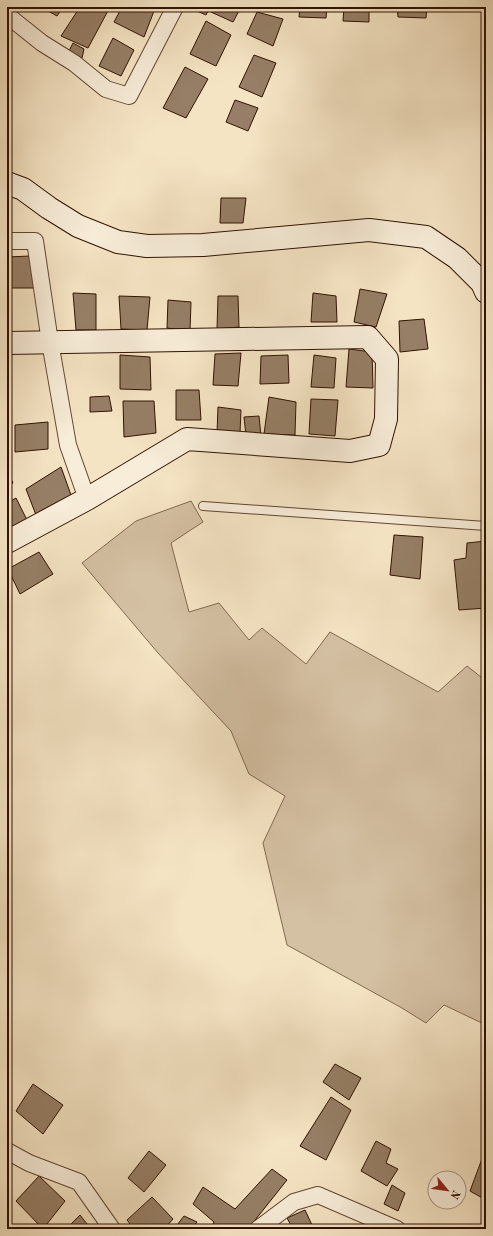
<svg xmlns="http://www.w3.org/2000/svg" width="493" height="1236" font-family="'Old Standard TT',serif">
	<rect width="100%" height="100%" fill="#f5e4c4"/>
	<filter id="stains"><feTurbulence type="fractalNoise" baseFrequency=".005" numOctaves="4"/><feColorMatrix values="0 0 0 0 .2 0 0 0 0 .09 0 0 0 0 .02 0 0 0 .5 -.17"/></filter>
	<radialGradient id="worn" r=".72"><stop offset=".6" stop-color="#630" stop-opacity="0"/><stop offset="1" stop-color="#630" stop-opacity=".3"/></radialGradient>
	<path fill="#d4c0a3" stroke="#826952" d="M191 501 203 522 171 543 189 612 219 603 249 640 262 628 306 664 330 632 438 692 467 666 486 681V1025L444 1005 426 1023 402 1008 287 945 263 843 285 796 249 774 231 731 158 653 82 563 136 521Z"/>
	<g fill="#967f66" stroke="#301201">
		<path d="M41 7H63L57 16Z"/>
		<path d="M80 7H110L88 48 61 36Z"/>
		<path d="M122 7H146L154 11 144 37 114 22Z"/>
		<path d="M188 7H210L206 15Z"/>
		<path d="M213 7H241L233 22 211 12Z"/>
		<path d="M300 7H327L326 18 299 17Z"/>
		<path d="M344 7H369V22L343 21Z"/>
		<path d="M397 7H427L426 18 398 17Z"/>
		<path d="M257 12 283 19 273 46 247 34Z"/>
		<path d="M206 21 231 35 216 66 190 54Z"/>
		<path d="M113 38 134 50 121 76 99 66Z"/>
		<path d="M73 43 84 49 82 58 68 53Z"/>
		<path d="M254 55 276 63 262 97 239 87Z"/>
		<path d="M185 67 208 79 186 118 163 108Z"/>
		<path d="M235 100 258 108 248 131 226 122Z"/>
		<path d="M221 198H246L243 223H220Z"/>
		<path d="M30 256 37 288H8L7 257Z"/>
		<path d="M360 289 387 294 376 327 354 322Z"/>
		<path d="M73 293 96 294V330H76Z"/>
		<path d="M313 293 336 296 337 322H311Z"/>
		<path d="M119 296 150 297 147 330 121 329Z"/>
		<path d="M218 296H238L239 327 217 329Z"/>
		<path d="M168 300 191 302 190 331 167 328Z"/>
		<path d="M424 319 428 349 400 352 399 321Z"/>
		<path d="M349 349 372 352 373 388 346 387Z"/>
		<path d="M241 353 238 386 213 385 215 354Z"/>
		<path d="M120 355 150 357 151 390 120 389Z"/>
		<path d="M288 355 289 383 260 384 261 356Z"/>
		<path d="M314 355 336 358 334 388 311 387Z"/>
		<path d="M176 390H199L201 420H176Z"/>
		<path d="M109 396 112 411 90 412V397Z"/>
		<path d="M269 397 296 402 295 435 264 434Z"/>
		<path d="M311 399 338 400 335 436 309 434Z"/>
		<path d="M123 401H154L156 433 124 437Z"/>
		<path d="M218 407 241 410 240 433H217Z"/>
		<path d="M259 416 261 436H246L244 417Z"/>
		<path d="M48 422V449L15 452V425Z"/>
		<path d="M61 467 71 495 36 515 26 489Z"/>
		<path d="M7 471 13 483 7 485Z"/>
		<path d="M16 498 27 520 7 532V503Z"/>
		<path d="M394 535 423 537 420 579 390 575Z"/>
		<path d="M486 541V608L459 610 454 560 466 558 467 543Z"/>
		<path d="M39 552 53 574 20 594 8 569Z"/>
		<path d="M335 1064 361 1078 349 1100 323 1082Z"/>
		<path d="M33 1084 63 1105 43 1134 16 1111Z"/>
		<path d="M331 1097 351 1110 326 1160 300 1146Z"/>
		<path d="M376 1141 391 1149 386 1163 398 1169 387 1186 361 1171Z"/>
		<path d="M486 1148V1200L470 1191Z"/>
		<path d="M149 1151 166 1165 144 1192 128 1178Z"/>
		<path d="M272 1169 287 1180 248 1229H210L214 1222 193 1204 203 1187 235 1209Z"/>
		<path d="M39 1176 65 1201 43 1229 16 1201Z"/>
		<path d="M392 1185 405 1193 398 1211 384 1204Z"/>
		<path d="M152 1197 173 1219 164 1229H134L127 1220Z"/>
		<path d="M305 1210 312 1225 304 1229H293L287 1218Z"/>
		<path d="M80 1215 91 1229H66Z"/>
		<path d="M184 1216 197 1222 192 1229H174Z"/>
	</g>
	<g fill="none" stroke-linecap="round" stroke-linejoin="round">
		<defs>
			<path id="lane" d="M203 506 486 526"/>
			<g id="street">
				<path d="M7 15 42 43 74 63 106 89 129 96 175 7"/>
				<path d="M7 241H35L50 342 68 445 87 499"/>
				<path d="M7 1151 29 1163 79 1182 112 1229"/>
				<path d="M258 1229 294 1202 318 1195 397 1229"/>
			</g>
			<g id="secondary">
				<path d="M7 183 23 189 49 208 78 226 118 242 147 246 203 245 369 230 426 237 457 258 482 283 486 292"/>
				<path d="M7 343 368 337 387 359 386 419 379 445 350 451 187 439 87 499 7 542"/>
			</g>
		</defs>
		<use href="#lane" stroke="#614632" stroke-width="10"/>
		<use href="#street" stroke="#614632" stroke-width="18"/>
		<use href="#secondary" stroke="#301201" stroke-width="24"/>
		<use href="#lane" stroke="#f8edd9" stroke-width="8"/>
		<use href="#street" stroke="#f8edd9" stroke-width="16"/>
		<use href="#secondary" stroke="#f8edd9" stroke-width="22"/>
	</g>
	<rect width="493" height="1236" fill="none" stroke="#f5e4c4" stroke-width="24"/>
	<rect x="8" y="8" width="477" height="1220" fill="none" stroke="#301201" stroke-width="2"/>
	<rect x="12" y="12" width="469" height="1212" fill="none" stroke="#301201"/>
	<g transform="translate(447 1190) rotate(119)"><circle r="19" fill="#f8edd9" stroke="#a89583"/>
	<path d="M0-3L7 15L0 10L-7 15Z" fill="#8f2418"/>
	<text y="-6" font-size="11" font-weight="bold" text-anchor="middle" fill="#301201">N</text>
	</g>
	<rect width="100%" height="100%" filter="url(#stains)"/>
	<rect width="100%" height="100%" fill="url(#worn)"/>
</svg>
